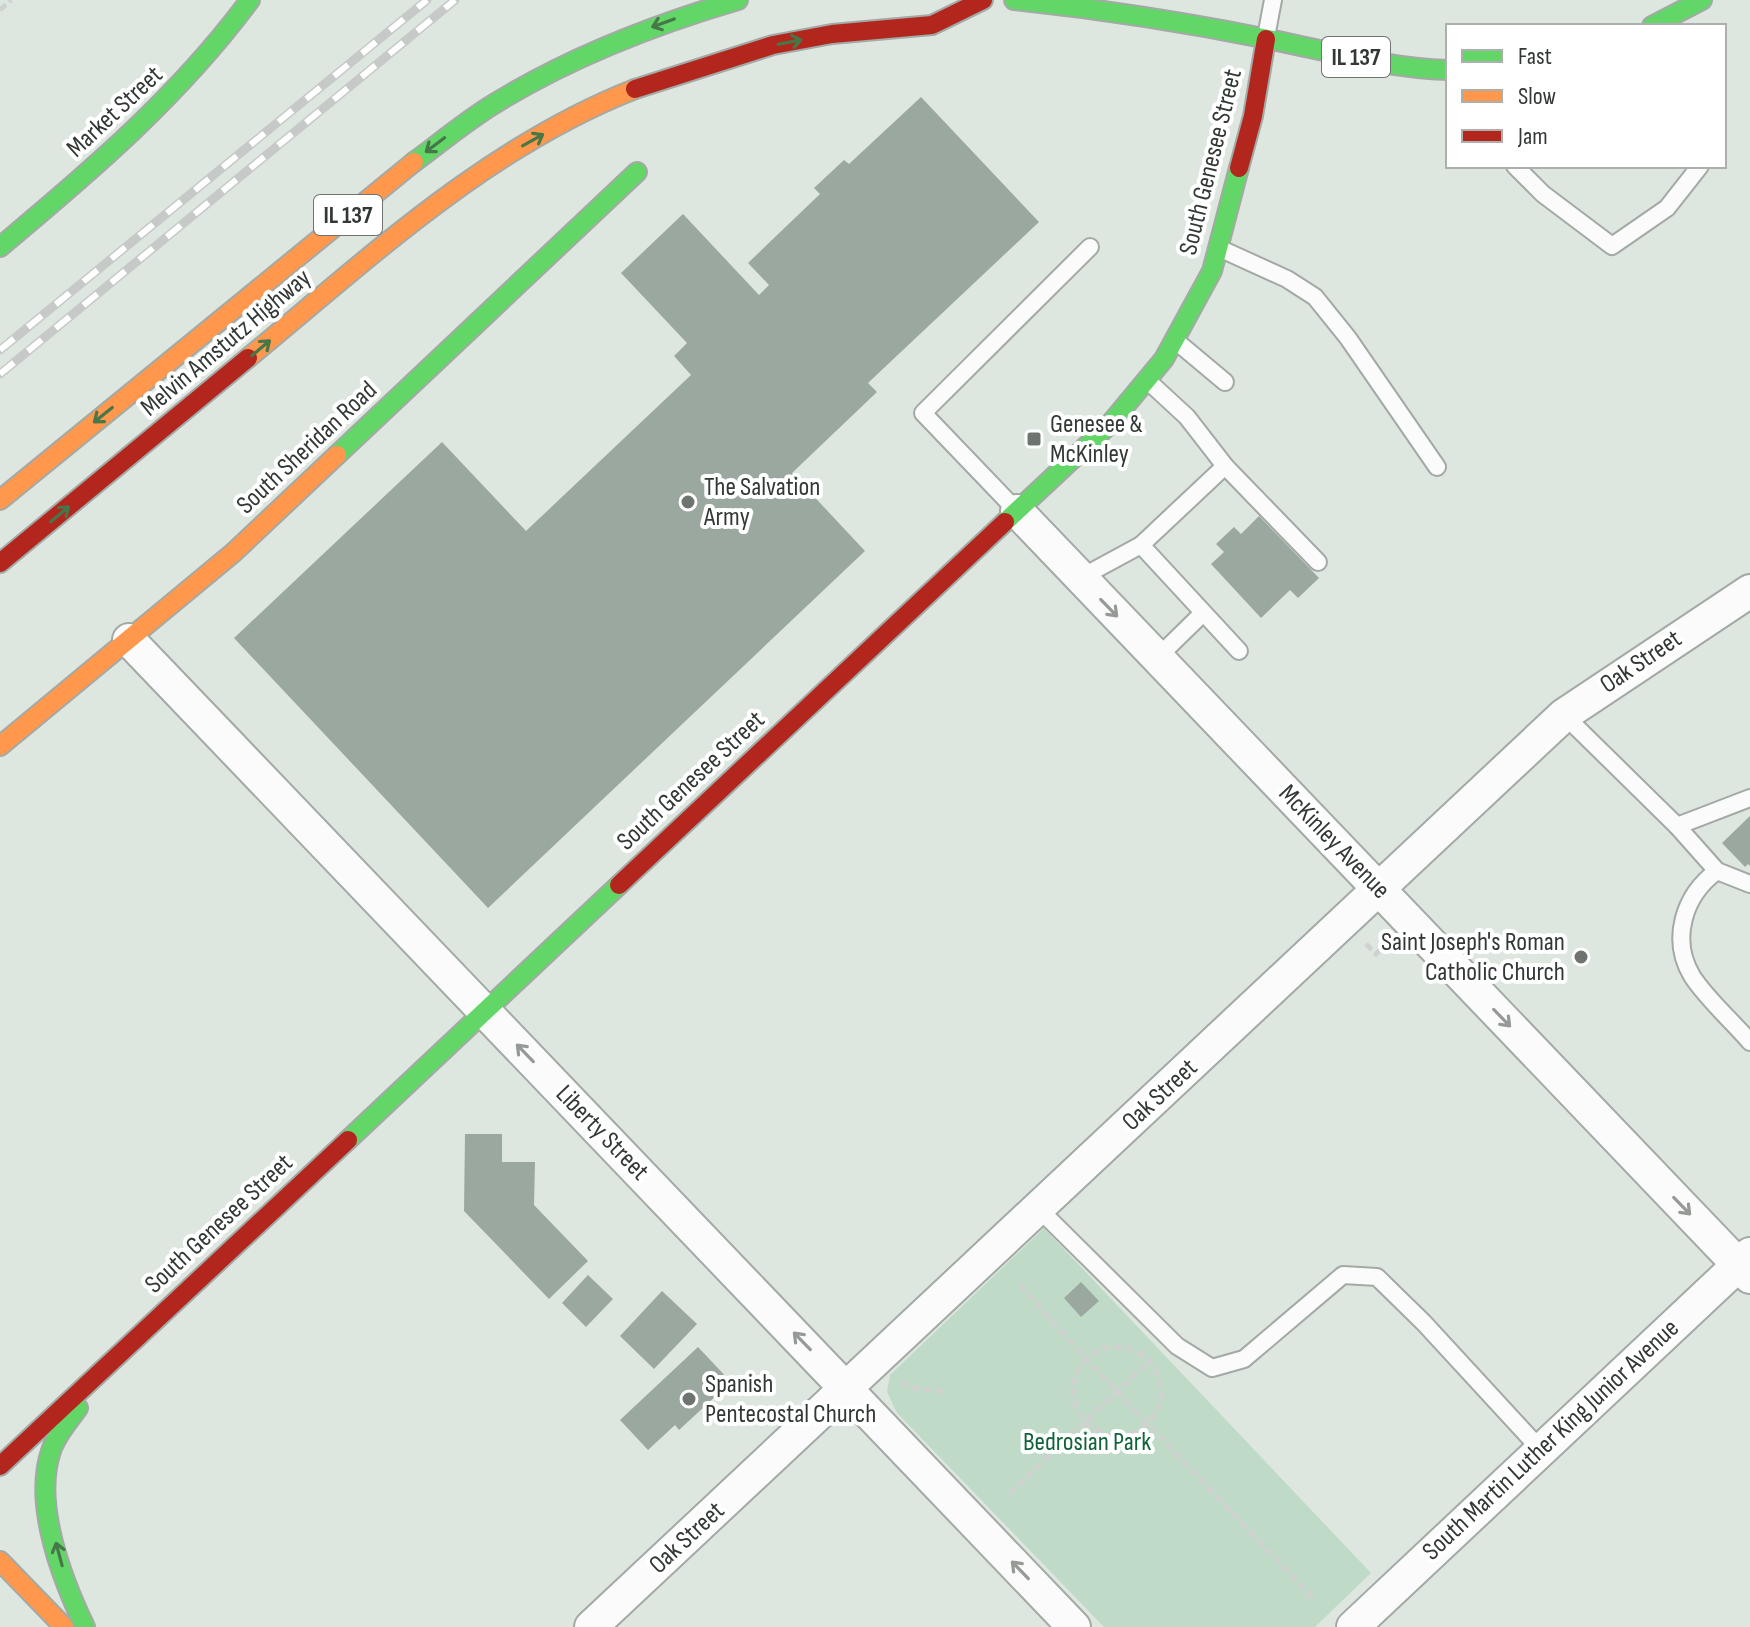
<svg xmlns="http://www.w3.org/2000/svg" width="1750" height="1627" font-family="'Sofia Sans Condensed',sans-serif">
	<rect width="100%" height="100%" fill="#dee6e0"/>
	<path fill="#bfdbc8" d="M1044 1228 1371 1573 1315 1627H1104L897 1413 887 1392 890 1375Z"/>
	<g fill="#9ba8a0">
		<path d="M921 97 1039 222 868 383 877 392 792 473 865 551 488 908 234 638 442 442 526 531 691 375 674 356 687 343 621 273 683 214 759 295 769 285 748 263 820 194 814 188 844 160 849 164Z"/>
		<path d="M1259 516 1319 578 1298 598 1290 590 1261 618 1211 564 1224 552 1216 544 1234 527 1241 534Z"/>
		<path d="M1750 816V866L1748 864 1745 867 1722 843Z"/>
		<path d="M465 1134H502V1162H535L534 1205 588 1261 549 1299 464 1211Z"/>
		<path d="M588 1275 613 1299 586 1327 562 1303Z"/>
		<path d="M1081 1282 1099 1301 1081 1317 1064 1298Z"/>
		<path d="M662 1291 697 1324 654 1369 620 1336Z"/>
		<path d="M698 1347 731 1382 679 1430 675 1425 648 1450 620 1420Z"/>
	</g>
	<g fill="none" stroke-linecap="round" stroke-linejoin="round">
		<defs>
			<g id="lane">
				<path d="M1266 37 1273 0"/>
				<path d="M1515 166 1543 194 1612 246 1667 208 1700 166"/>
				<path d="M1221 249 1287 279 1315 297 1348 338 1437 467"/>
				<path d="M1176 341 1225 382"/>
				<path d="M1148 381 1187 417 1225 466 1318 562"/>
				<path d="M1225 466 1141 545 1239 651"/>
				<path d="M1016 510 923 413 1090 247"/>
				<path d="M1080 578 1141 545"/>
				<path d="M1157 658 1203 613"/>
				<path d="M1564 715 1677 826 1717 871 1750 884"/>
				<path d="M1677 826 1750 798"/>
				<path d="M1717 871C1684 895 1670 939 1692 976 1705 997 1733 1022 1750 1042"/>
				<path d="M1039 1209 1177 1346 1212 1368 1244 1359 1343 1275 1377 1277 1424 1323 1540 1449"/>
			</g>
			<g id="street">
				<path d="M1017 511 1750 1277"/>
				<path d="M129 640 1074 1627"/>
				<path d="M591 1627 1564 715 1750 591"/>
				<path d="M1353 1627 1750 1254"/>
			</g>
			<g id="fast">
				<path d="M1014 0C1099 9 1184 22 1268 39 1328 51 1386 68 1448 70"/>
				<path d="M1652 26 1702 0"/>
				<path d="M414 162C440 143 466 121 494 104 570 57 653 25 738 0"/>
				<path d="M0 247C91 171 179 96 250 0"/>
				<path d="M337 455 637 172"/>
				<path d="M1005 522 1110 424 1164 359 1212 271 1239 168"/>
				<path d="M348 1140 619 885"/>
				<path d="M78 1408C69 1421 56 1435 51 1451 33 1504 62 1579 85 1627"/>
			</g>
			<g id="slow">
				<path d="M248 358C368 259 487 147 635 89"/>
				<path d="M0 500 414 162"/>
				<path d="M0 746 233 553 337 455"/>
				<path d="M0 1561 64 1627"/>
			</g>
			<g id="jam">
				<path d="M635 89 773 45 832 34 932 25 983 0"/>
				<path d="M1239 168 1253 116 1266 39"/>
				<path d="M0 563 248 358"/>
				<path d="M619 885 1005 522"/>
				<path d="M0 1466 348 1140"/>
			</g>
		</defs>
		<use href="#lane" stroke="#a3a9a5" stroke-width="20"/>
		<use href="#street" stroke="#a3a9a5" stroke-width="36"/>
		<use href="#fast" stroke="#a3a9a5" stroke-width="22"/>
		<use href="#slow" stroke="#a3a9a5" stroke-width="22"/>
		<use href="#jam" stroke="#a3a9a5" stroke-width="22"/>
		<g stroke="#d0d2d0" stroke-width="5" stroke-dasharray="8 4" stroke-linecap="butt">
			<path d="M0 10 11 0"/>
			<path d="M1366 944 1376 954 1387 943"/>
			<path d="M1020 1285 1086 1359 1313 1598"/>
			<circle cx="1117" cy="1391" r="44"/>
			<path d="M902 1381 909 1388 945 1391"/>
			<path d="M1009 1494 1150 1360"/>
		</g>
		<use href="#lane" stroke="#fafbfa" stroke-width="16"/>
		<use href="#street" stroke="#fafbfa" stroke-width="32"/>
		<use href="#fast" stroke="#63d668" stroke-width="18"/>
		<use href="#slow" stroke="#ff974d" stroke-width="18"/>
		<use href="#jam" stroke="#b3261e" stroke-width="18"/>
		<defs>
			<g id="rail">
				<path d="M0 350 427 0"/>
				<path d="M0 374 455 0"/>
			</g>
		</defs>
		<use href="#rail" stroke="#c6c9c7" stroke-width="9"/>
		<use href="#rail" stroke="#fff" stroke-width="6" stroke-dasharray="18" stroke-linecap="butt"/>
	</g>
	<defs><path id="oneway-shaft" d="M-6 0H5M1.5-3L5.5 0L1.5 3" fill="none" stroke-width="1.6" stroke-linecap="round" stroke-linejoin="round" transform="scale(2)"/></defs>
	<g stroke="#467748">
		<use href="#oneway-shaft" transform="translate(663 23) rotate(160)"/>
		<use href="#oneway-shaft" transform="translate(790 42) rotate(-11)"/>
		<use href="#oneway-shaft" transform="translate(533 140) rotate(-29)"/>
		<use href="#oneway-shaft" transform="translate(435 145) rotate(143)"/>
		<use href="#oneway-shaft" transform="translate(261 348) rotate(-40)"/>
		<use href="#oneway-shaft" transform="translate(103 415) rotate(141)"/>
		<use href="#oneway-shaft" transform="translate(60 514) rotate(-40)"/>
		<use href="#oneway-shaft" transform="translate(59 1554) rotate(-105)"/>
	</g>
	<g stroke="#969a96">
		<use href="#oneway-shaft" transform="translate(1109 608) rotate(46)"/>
		<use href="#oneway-shaft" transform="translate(1502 1018) rotate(46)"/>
		<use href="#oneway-shaft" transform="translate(525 1053) rotate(-134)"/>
		<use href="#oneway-shaft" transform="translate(1682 1206) rotate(46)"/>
		<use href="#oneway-shaft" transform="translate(802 1341) rotate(-134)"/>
		<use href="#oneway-shaft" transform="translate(1020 1570) rotate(-134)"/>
	</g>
	<g fill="#6e7570" stroke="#fff" stroke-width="3">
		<rect x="1026" y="431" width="16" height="16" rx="4"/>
		<circle cx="688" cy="502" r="8"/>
		<circle cx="1581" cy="957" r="8"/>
		<circle cx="689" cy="1399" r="8"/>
	</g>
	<g text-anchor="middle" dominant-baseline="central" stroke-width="8" stroke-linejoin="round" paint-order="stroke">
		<g fill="#fff" stroke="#707470" stroke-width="2">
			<rect x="1322" y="37" width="68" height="40" rx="6"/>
			<rect x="314" y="195" width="68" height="40" rx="6"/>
		</g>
		<g font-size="24" font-weight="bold" fill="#323833">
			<text x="1356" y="57">IL 137</text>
			<text x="348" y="215">IL 137</text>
		</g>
		<g font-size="26" fill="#323833" stroke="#fff">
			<text transform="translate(115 112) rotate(-43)">Market Street</text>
			<text transform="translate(1211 162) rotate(-76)">South Genesee Street</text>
			<text transform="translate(226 343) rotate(-40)">Melvin Amstutz Highway</text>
			<text transform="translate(307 448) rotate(-43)">South Sheridan Road</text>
			<text transform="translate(1641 662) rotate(-34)">Oak Street</text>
			<text transform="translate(691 781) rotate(-43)">South Genesee Street</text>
			<text transform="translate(1334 842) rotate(46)">McKinley Avenue</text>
			<text transform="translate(1160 1095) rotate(-43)">Oak Street</text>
			<text transform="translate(602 1133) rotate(46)">Liberty Street</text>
			<text transform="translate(219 1224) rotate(-43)">South Genesee Street</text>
			<text transform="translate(1551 1440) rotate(-43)">South Martin Luther King Junior Avenue</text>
			<text transform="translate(687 1538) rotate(-43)">Oak Street</text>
		</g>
		<g font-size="26" fill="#323833" stroke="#fff" text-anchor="start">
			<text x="1050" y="424">Genesee &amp;<tspan x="1050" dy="30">McKinley</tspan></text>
			<text x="704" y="487">The Salvation<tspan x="704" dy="30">Army</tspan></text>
			<text x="1565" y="942" text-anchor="end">Saint Joseph's Roman<tspan x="1565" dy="30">Catholic Church</tspan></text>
			<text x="705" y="1384">Spanish<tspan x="705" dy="30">Pentecostal Church</tspan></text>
		</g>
		<g font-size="26" fill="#12633c" stroke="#fff">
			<text x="1087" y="1442">Bedrosian Park</text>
		</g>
	</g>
	<rect x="1446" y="24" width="280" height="144" fill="#ffffff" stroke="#adafad" stroke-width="2"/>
	<rect x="1462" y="50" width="40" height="12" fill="#63d668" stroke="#adafad" stroke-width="2"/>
	<text x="1518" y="64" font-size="24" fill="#323833">Fast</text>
	<rect x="1462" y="90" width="40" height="12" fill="#ff974d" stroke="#adafad" stroke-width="2"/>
	<text x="1518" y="104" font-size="24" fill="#323833">Slow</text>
	<rect x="1462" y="130" width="40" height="12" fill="#b3261e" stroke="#adafad" stroke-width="2"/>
	<text x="1518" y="144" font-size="24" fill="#323833">Jam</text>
</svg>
